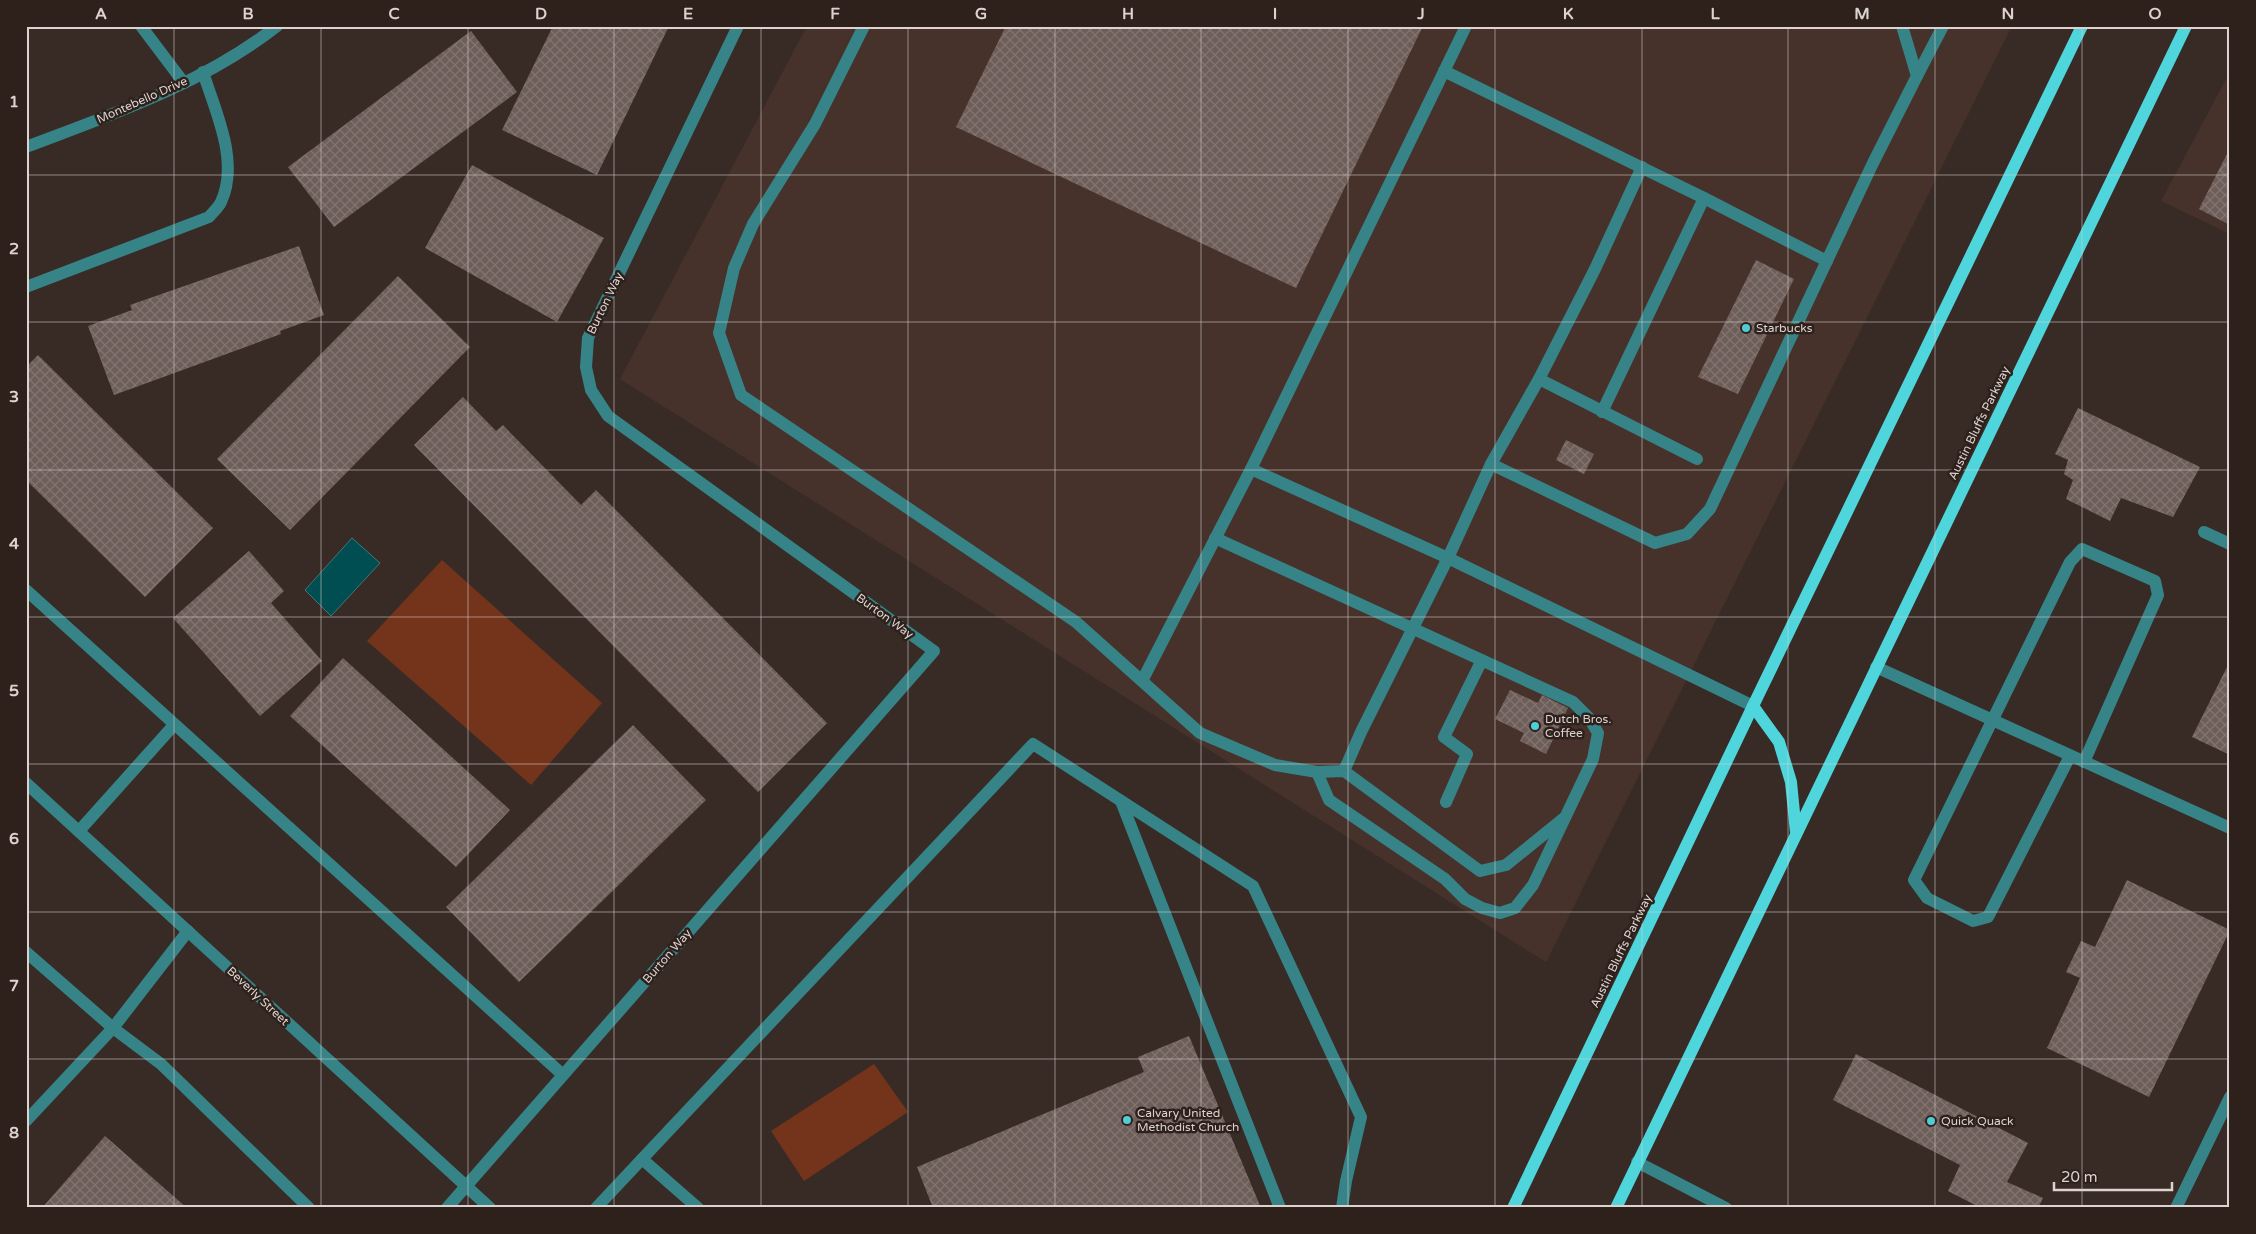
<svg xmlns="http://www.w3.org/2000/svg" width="2256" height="1234" font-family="'Varela Round',sans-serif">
	<defs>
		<pattern id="building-cross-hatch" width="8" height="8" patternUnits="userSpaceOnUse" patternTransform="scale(1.25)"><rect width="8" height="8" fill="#6e5e59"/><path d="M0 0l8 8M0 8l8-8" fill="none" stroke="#827470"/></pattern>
	</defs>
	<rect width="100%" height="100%" fill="#382b26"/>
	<g fill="#46322b">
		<path d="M807 26H2012L1546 962 620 379Z"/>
		<path d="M2230 72V234L2161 201Z"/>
	</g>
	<g fill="#73341b">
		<path d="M442 560 602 703 531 785 367 641Z"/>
		<path d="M874 1064 908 1112 804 1181 771 1131Z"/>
	</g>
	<path fill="#004e52" stroke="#427678" d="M352 538 380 563 331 616 305 590Z"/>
	<g fill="url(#building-cross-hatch)">
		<path d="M553 26H669L597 175 502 130Z"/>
		<path d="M1006 26H1423L1296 288 956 127Z"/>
		<path d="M471 31 517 92 334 227 288 167Z"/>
		<path d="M2230 148V225L2199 209Z"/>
		<path d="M472 165 604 238 557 322 425 248Z"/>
		<path d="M299 246 324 315 280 331 281 334 114 395 88 326 132 310 130 305Z"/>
		<path d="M1756 260 1794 279 1738 394 1698 377Z"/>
		<path d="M398 276 470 347 290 530 217 459Z"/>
		<path d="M38 355 213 528 145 597 26 480V367Z"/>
		<path d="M463 397 496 431 503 425 581 505 596 490 827 723 758 792 414 445Z"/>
		<path d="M2078 408 2200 467 2173 517 2121 498 2110 521 2066 499 2073 480 2064 474 2068 460 2055 454Z"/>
		<path d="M1566 440 1594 454 1584 474 1556 460Z"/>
		<path d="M249 551 284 591 271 603 322 661 260 716 173 618Z"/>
		<path d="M343 658 510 810 456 867 290 716Z"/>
		<path d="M2230 661V755L2192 737Z"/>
		<path d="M1510 690 1538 703 1542 695 1568 708 1546 754 1520 741 1524 733 1495 719Z"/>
		<path d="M633 725 706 800 519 982 446 907Z"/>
		<path d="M2127 880 2230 930 2149 1097 2047 1048 2080 978 2066 972 2081 941 2095 947Z"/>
		<path d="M1189 1036 1261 1208H933L917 1167 1144 1072 1138 1057Z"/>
		<path d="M1856 1054 2028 1143 2007 1182 2043 1198 2038 1208H1981L1948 1191 1960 1165 1833 1100Z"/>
		<path d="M105 1136 187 1208H42Z"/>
	</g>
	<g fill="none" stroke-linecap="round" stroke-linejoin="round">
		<g stroke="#368488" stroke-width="12">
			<path d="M141 26 184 83"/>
			<path d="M864 26 815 124 753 224 734 268 719 333 741 395 1076 622 1200 733 1275 765 1317 772 1344 771 1480 871 1506 865 1563 819"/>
			<path d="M1466 26 1251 469 1448 558 1753 706"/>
			<path d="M1444 71 1704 198 1827 261"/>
			<path d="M1917 76 1943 26"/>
			<path d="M26 147C113 114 203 84 277 26"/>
			<path d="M26 287 209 217C213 212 219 207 221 202 240 161 215 111 203 72"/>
			<path d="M1539 379 1697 459"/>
			<path d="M1602 412 1704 198"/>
			<path d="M1491 464 1655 543 1687 534 1710 509 1873 163 1917 76 1902 26"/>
			<path d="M2204 532 2230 544"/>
			<path d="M1215 538 1573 702 1589 718 1598 733 1593 759 1533 885 1515 908 1500 913 1482 908 1465 899 1445 879 1329 800 1317 772"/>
			<path d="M26 590 563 1075"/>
			<path d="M1876 667 2230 828"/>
			<path d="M1142 681 1251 469"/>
			<path d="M2070 756 1988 917 1973 921 1927 898 1914 880 2070 562 2082 549 2155 581 2158 595 2084 762"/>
			<path d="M1344 771 1361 732 1448 558 1491 464 1539 379 1595 269 1642 167"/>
			<path d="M26 783 490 1208"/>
			<path d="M1121 801 1280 1208"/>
			<path d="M1446 802 1467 754 1444 737 1481 662"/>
			<path d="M79 831 174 725"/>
			<path d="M188 931 113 1028 161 1064 309 1208"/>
			<path d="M26 952 113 1028 26 1121"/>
			<path d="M1637 1162 1726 1208"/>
			<path d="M447 1208 934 651 608 416 591 390 586 367 588 338 738 26"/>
			<path d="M596 1208 642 1159"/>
			<path d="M698 1208 642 1159 1033 744 1253 886 1361 1117 1346 1181 1342 1208"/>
			<path d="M2176 1208 2230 1097"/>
		</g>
		<g stroke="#4fd5dc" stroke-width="12">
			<path d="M1753 706 1779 742 1791 782 1796 833"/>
			<path d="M1513 1208 1753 706 2082 26"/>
			<path d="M1616 1208 2186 26"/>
		</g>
	</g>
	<path fill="none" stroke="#dcd3d0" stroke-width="1" stroke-opacity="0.55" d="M174 26V1208M321 26V1208M468 26V1208M614 26V1208M761 26V1208M908 26V1208M1055 26V1208M1201 26V1208M1348 26V1208M1495 26V1208M1642 26V1208M1788 26V1208M1935 26V1208M2082 26V1208M26 175H2230M26 322H2230M26 470H2230M26 617H2230M26 764H2230M26 912H2230M26 1059H2230"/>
	<g fill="#51ccd2" stroke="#2e211c" stroke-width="2">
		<circle cx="1746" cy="328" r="5"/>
		<circle cx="1535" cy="726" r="5"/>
		<circle cx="1127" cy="1120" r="5"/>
		<circle cx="1931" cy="1121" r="5"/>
	</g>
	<g text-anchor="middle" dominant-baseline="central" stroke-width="5" stroke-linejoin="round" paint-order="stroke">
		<g font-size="12" fill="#dcd3d0" stroke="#2e211c">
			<text transform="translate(142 100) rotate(-24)">Montebello Drive</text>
			<text transform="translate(605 303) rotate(-64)">Burton Way</text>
			<text transform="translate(1979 423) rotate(-64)">Austin Bluffs Parkway</text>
			<text transform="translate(885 616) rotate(36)">Burton Way</text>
			<text transform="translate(1621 951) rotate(-64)">Austin Bluffs Parkway</text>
			<text transform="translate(667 956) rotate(-49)">Burton Way</text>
			<text transform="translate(258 996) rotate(43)">Beverly Street</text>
		</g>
		<g font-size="12" fill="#dcd3d0" stroke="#2e211c" text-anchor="start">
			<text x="1756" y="328">Starbucks</text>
			<text x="1545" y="719">Dutch Bros.<tspan x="1545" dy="14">Coffee</tspan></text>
			<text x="1137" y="1113">Calvary United<tspan x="1137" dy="14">Methodist Church</tspan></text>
			<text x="1941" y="1121">Quick Quack</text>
		</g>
	</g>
	<rect width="2256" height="1234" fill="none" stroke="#2e211c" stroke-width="55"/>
	<path d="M2054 1182v8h118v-8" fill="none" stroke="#dcd3d0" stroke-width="2.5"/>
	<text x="2061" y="1182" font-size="15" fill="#dcd3d0" stroke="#2e211c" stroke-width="4" paint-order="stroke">20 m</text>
	<rect x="28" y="28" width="2200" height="1178" fill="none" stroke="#dcd3d0" stroke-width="2"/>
	<g font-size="16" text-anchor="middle" font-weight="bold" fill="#dcd3d0">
		<text x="101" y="19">A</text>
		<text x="248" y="19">B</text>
		<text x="394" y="19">C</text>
		<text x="541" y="19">D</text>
		<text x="688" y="19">E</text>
		<text x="835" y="19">F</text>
		<text x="981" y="19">G</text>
		<text x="1128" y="19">H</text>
		<text x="1275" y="19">I</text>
		<text x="1421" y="19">J</text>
		<text x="1568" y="19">K</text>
		<text x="1715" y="19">L</text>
		<text x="1862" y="19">M</text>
		<text x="2008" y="19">N</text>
		<text x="2155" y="19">O</text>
		<text x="14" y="107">1</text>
		<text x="14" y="254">2</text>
		<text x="14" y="402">3</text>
		<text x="14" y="549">4</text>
		<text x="14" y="696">5</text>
		<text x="14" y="844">6</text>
		<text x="14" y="991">7</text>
		<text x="14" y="1138">8</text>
	</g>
</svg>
